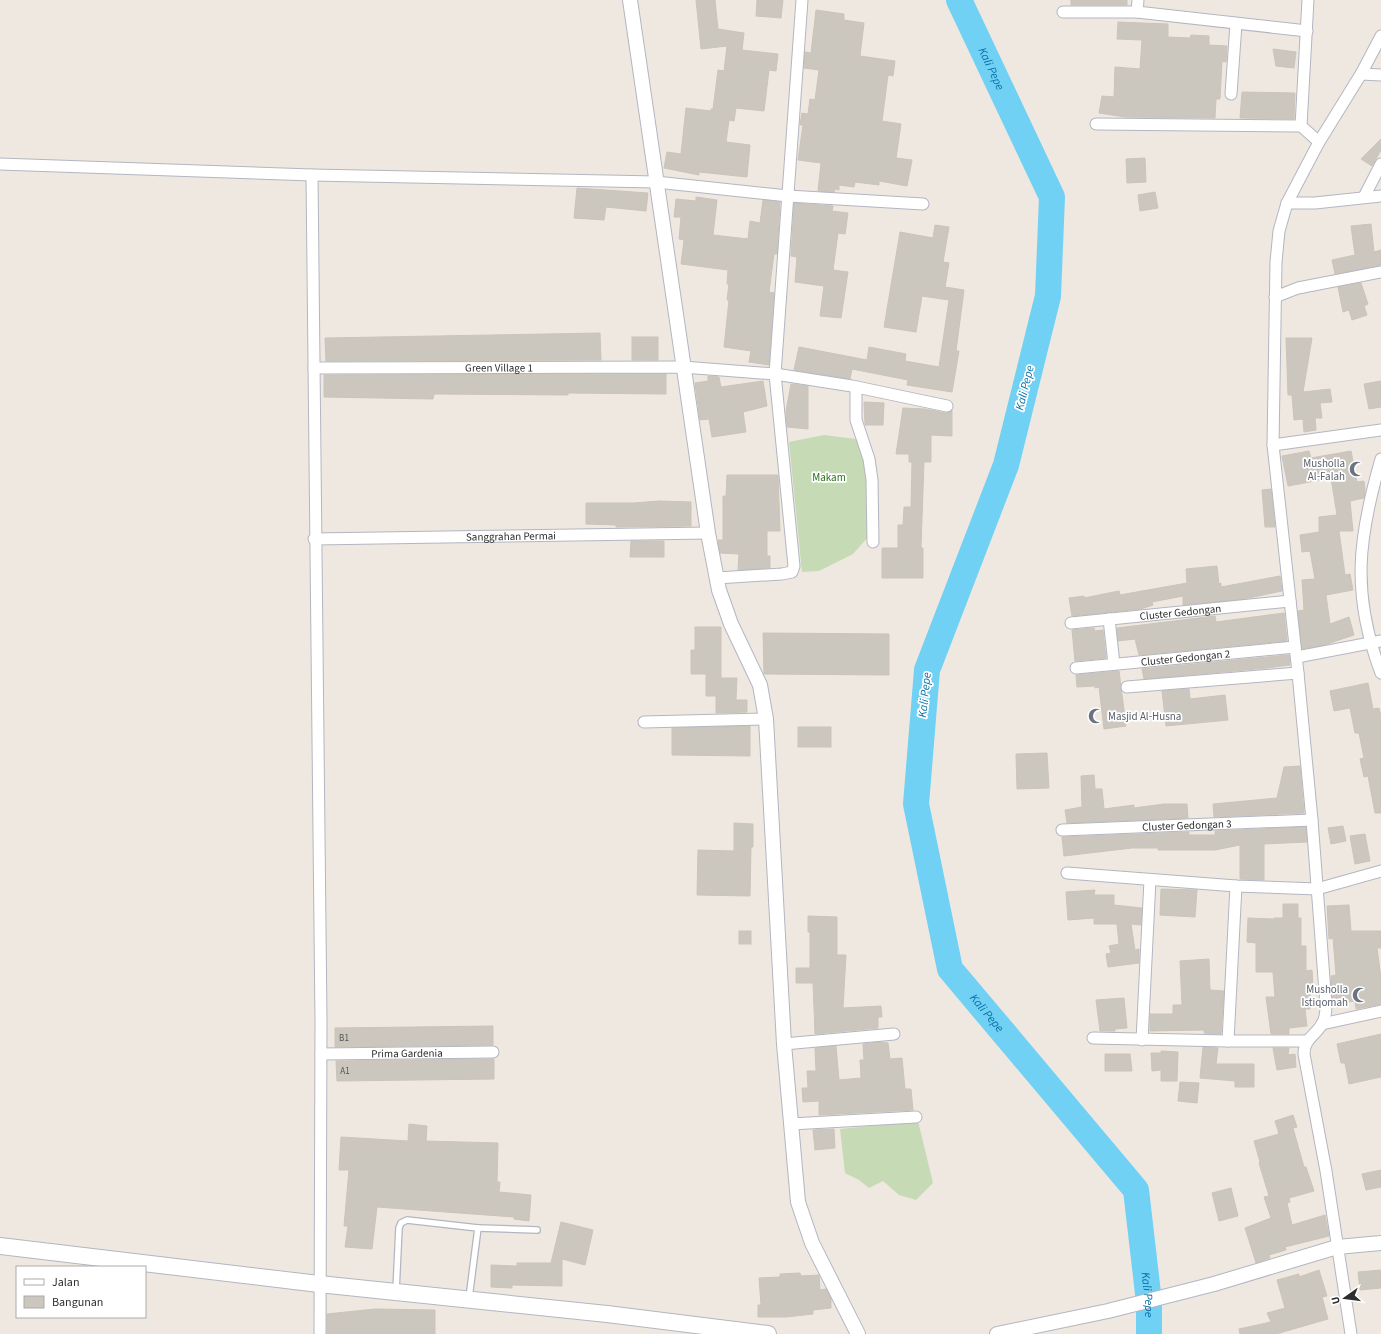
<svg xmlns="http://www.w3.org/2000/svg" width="1381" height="1334" font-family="'Source Sans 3',sans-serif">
	<rect width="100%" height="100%" fill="#efe8e0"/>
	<g fill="#c7dab6">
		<path d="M824 435 856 439 864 457 867 477 868 537 853 554 819 571 802 572 789 442Z"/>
		<path d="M918 1121 933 1183 916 1200 899 1195 883 1181 869 1188 859 1180 845 1173 840 1129Z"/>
	</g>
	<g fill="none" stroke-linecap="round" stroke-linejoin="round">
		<path stroke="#70d1f4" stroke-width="26" id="s1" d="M959 0 1052 197 1048 296 1006 465 927 670 916 804 950 969 1136 1190 1149 1302V1334"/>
	</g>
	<g fill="#cbc6be" stroke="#cbc4b9">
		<path d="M696 0H715L718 29 744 33 742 50 778 54 776 71 769 70 764 111 736 108 734 121 729 120 726 142 750 145 747 177 699 172V175L664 168 667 152 681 154 686 108 711 111V109H713L718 70 724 71 727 46 701 49Z"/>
		<path d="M757 0H783L781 18 756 16Z"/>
		<rect x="1071" y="0" width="56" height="5"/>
		<path d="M816 10 844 14V20L864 23 860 56 895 61 893 76 888 75 882 121 901 124 896 158 912 160 907 186 879 181V185L855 182 854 187 839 185V190L835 189 834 192 818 191 821 163 798 160 803 125H800L802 113 808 114 810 99 815 100 819 70 804 68 805 52 811 53Z"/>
		<path d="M1118 22 1168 24V37L1190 38 1191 35 1209 36V45L1227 46 1226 62 1222 61 1220 99H1216L1215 118 1125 117 1099 113 1102 96 1114 97 1115 67 1140 69 1142 40 1117 39Z"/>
		<path d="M1273 49 1296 52 1294 68 1276 66Z"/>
		<path d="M1242 92 1295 93 1294 119 1240 118Z"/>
		<path d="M1381 139V150L1372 166 1361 159Z"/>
		<path d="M1145 158 1146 182 1127 183 1126 159Z"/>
		<path d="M577 188 648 193 646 211 606 207 604 220 574 218Z"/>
		<path d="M1155 192 1158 208 1140 211 1138 195Z"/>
		<path d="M696 197 717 200 713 235 748 239 750 221 760 223 763 200 780 202 777 254H774L769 292 774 293 769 365 749 362 751 351 724 347 729 300H727L729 284H727L728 270 681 264 684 240 679 239 681 217H674L676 199 696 201Z"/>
		<path d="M794 203 833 206 832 211 848 213 845 234 838 233 833 270 848 272 841 318 820 316 824 286 795 282 797 257 791 256Z"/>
		<path d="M1371 224 1374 252 1381 250V265L1335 274 1332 260 1355 255 1351 226Z"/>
		<path d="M935 225 949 227 943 262 949 263 945 287 964 290 956 351H959L952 392 907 385 908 380 852 369 850 379 794 370 799 347 867 360 869 347 906 354 905 361 939 367 949 300 922 296 916 332 884 327 900 232 933 238Z"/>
		<path d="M1361 283 1368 304 1364 306 1367 315 1352 320 1349 310 1343 312 1338 287Z"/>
		<path d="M600 333 601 360 326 361 325 338Z"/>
		<rect x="632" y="337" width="26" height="23"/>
		<path d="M1286 338H1312L1303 392 1330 389 1332 402 1320 403 1322 418H1315L1316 430 1304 432 1303 419 1294 420 1292 395H1288Z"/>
		<path d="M666 374V394L568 393V395L434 394 433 399 324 397V375Z"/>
		<path d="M708 376 719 377 721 387 763 381 767 406 743 412 746 432 712 437 709 419 700 420 695 383 708 381Z"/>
		<path d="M1381 381V407L1369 409 1364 384Z"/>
		<path d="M791 384 808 386V429L787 427 786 411Z"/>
		<path d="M864 402 884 403 883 425H865Z"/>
		<path d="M903 408 925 409 946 413 952 410V436L931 435V462H924L921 548H923V578H882V548H898V525H903L904 507H911L912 462H909V454H896Z"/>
		<path d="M1309 451 1311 458 1351 451 1357 482 1364 481 1365 490 1364 498 1350 501 1353 531H1339L1345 575 1350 574 1353 590 1326 595 1330 624 1349 617 1354 635 1324 645 1302 649 1298 611 1304 610 1302 580 1315 579 1310 551 1302 552 1300 535 1319 532V517L1337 515 1331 478 1288 486 1282 456Z"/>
		<path d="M727 475H778L780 531H767V556H770V568L738 570 739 554 720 553 718 540H723V496H726Z"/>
		<path d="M1271 489 1275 527H1265L1262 490Z"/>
		<path d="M660 501 691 502V526L616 527V525L586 524V503H633Z"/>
		<path d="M631 541H664V557H630Z"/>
		<path d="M1217 566 1219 584 1221 583V587L1280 576 1282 591 1244 599 1183 605V596L1152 602 1153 605 1141 609 1072 616 1069 598 1084 596V598L1119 591 1120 595 1187 583 1186 569Z"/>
		<path d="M1284 613 1287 641 1139 655 1135 639 1118 641 1117 628 1215 616 1216 622Z"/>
		<path d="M695 627H721V678H737L736 700H747V712L716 713V696H706V674H691V650H695Z"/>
		<path d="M1094 628 1095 631 1103 630 1106 658 1075 661 1072 630Z"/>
		<path d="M763 633 889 634V675L764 674Z"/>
		<path d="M1289 655 1290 665 1267 668 1144 679 1142 669Z"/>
		<path d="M1119 671 1126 726 1104 729 1099 687 1095 688V686L1077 687 1076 675Z"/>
		<path d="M1368 683 1373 709 1379 708 1381 716V813H1375L1368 776 1364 777 1360 759 1364 758 1359 733H1355L1350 708 1334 711 1330 691Z"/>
		<path d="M1189 689 1190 699 1225 695 1228 720 1166 726 1162 691Z"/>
		<path d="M750 726V756L672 755V728Z"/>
		<rect x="798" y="727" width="33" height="20"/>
		<path d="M1047 753 1049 788 1017 789 1016 754Z"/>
		<path d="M1300 766 1304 813 1214 817 1213 804 1277 798 1284 767Z"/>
		<path d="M1094 775 1095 789H1102L1104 809 1134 805V808L1164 804H1187L1188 818 1067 823 1065 810 1082 807 1081 776Z"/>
		<path d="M734 823 753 824V847H751L750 896 697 895 698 850 734 851Z"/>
		<path d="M1343 826 1346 841 1331 844 1328 828Z"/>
		<path d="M1306 827 1307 842 1264 844V880L1240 879V845L1215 850H1158V848H1132L1064 856 1062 837 1189 832V835H1215V831Z"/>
		<path d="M1365 834 1370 861 1355 864 1350 836Z"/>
		<path d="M1161 889 1197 890 1195 917 1160 915Z"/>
		<path d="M1095 890 1094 895H1114V905L1142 908 1141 925 1131 924 1135 950 1139 949V963L1108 967 1106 954 1111 953 1109 946 1119 944 1117 924H1094V918L1068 920 1066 892Z"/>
		<path d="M1283 904H1298V918H1301V946H1306V971L1312 970 1313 988H1310V1009H1305L1307 1026 1289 1028V1034H1271L1266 997H1275L1273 972H1256V943L1247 942 1248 918 1274 919V918H1283Z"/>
		<path d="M1349 905 1351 931H1381V948H1377L1381 978V1004L1356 1009 1355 1001 1333 1004 1331 976 1336 975 1333 938 1329 939 1327 906Z"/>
		<path d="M808 916 837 917V955H846L843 1008 881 1006 882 1017H878V1028L815 1034 813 983H796V968H810V932H808Z"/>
		<rect x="739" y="931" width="12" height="13"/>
		<path d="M1209 959 1210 990 1224 991 1221 1034 1204 1033V1030L1150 1031V1014H1173V1005H1182L1180 961Z"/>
		<path d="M1124 998 1127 1028 1115 1029V1031H1100L1096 1000Z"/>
		<path d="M493 1026V1045L335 1047V1028Z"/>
		<path d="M1381 1034V1077L1349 1084 1345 1063H1341L1337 1044Z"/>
		<path d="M879 1042 888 1043 890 1059 902 1058 905 1089H911L913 1110 819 1115V1101L803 1102 802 1088H808L807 1071H816L815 1048 836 1046 839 1080 861 1078 860 1060H864L863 1044Z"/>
		<path d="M1203 1047 1218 1048 1216 1064H1254V1087H1235V1081L1200 1078Z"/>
		<path d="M1273 1048H1289L1288 1055 1295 1054 1296 1067 1277 1070Z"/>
		<path d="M1161 1051 1178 1052 1177 1081H1161V1070L1152 1071 1151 1053H1161Z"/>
		<path d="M1105 1054H1130L1132 1071H1105Z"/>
		<path d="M494 1059V1079L337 1081 336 1061Z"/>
		<path d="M1180 1082 1199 1083 1197 1103 1178 1101Z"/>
		<path d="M1293 1115 1297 1127 1293 1128 1304 1167H1306L1314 1191 1289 1198 1290 1202 1287 1203 1292 1225 1325 1215 1329 1236 1285 1247 1286 1250 1269 1255 1270 1258 1256 1263 1245 1228 1271 1218 1264 1197 1269 1196 1259 1163 1260 1162 1254 1141 1279 1134 1275 1121Z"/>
		<path d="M409 1124 427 1126 426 1141 498 1143 497 1182H500L499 1192 531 1195 529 1221 514 1219V1217L377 1207 372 1249 345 1247 348 1226H344L349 1170H339L341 1137 408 1141Z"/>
		<path d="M834 1129 835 1148 815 1150 813 1130Z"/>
		<path d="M1381 1170V1187L1366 1190 1362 1174Z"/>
		<path d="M1231 1188 1238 1216 1219 1221 1212 1193Z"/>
		<path d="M561 1222 593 1230 585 1265 562 1259V1286L512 1285V1288L491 1287V1265L517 1266V1263H551Z"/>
		<path d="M1319 1270 1327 1296 1322 1297 1328 1319 1276 1334H1240L1239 1329 1271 1322 1267 1313 1285 1308 1277 1280 1299 1274V1277Z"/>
		<path d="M1381 1270V1288L1360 1290 1358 1272Z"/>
		<path d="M800 1273 801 1276 819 1275 820 1290 826 1289 831 1299V1308L813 1310V1314L786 1317H758V1305H761L759 1278 780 1277V1274Z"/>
		<path d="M375 1309 435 1310V1334H327V1314Z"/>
	</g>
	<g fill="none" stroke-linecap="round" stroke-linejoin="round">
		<defs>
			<g id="service">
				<path d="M478 1228 537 1230"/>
				<path d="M396 1291 399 1228 401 1223 407 1220 478 1228 469 1298"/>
			</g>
			<g id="minor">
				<path d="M1063 12H1137L1307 31"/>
				<path d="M1137 12 1138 0"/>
				<path d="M1361 74 1381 75"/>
				<path d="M1231 94 1236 24"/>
				<path d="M1096 124 1301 126 1319 142"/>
				<path d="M1301 126 1308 0"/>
				<path d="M0 164 312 175 656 182 788 196 923 204"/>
				<path d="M312 175 321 1022 320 1334"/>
				<path d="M1364 197 1381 164"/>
				<path d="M1287 203H1315L1381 196"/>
				<path d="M1275 297 1298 288 1381 272"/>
				<path id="s2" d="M314 368 683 367 775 374 852 386 947 406"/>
				<path d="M856 387V420L869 459 872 480 873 542"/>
				<path d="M1273 445 1381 430"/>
				<path d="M1381 459C1358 538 1351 594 1381 673"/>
				<path id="s3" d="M314 539 708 533"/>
				<path d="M717 578 782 574 792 572 794 566 775 374 802 0"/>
				<path d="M1109 619 1114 664"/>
				<path id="s4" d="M1071 623 1290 601"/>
				<path d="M1297 657 1381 641"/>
				<path id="s5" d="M1076 668 1295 647"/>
				<path d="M1127 687 1298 673"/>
				<path d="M644 722 766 719"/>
				<path id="s6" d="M1062 830 1312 820"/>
				<path d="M1067 873 1236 886 1317 889 1381 871"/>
				<path d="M1322 1024 1381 1011"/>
				<path d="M1093 1038 1228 1041H1306"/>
				<path d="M1142 1040 1150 880"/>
				<path d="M1228 1041 1236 886"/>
				<path d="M784 1044 894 1034"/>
				<path id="s7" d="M321 1054 493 1052"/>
				<path d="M791 1124 916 1117"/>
				<path d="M1351 1334 1326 1171 1304 1054C1304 1039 1315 1036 1322 1024 1326 1018 1326 1011 1326 1005L1312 820 1298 673 1273 445 1276 262 1279 231 1287 203 1319 142 1361 74 1381 36"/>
			</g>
			<g id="tertiary">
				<path d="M630 0 708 533 719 590 731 624 760 685 766 719 784 1044 798 1202 812 1243 858 1334"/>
				<path d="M997 1334 1108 1311 1214 1284 1337 1247 1381 1243"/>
			</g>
			<path id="secondary" d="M0 1246 319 1284 607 1314 768 1334"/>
		</defs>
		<use href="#service" stroke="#b3b6c1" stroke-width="8"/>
		<use href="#minor" stroke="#b3b6c1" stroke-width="13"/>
		<use href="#tertiary" stroke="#b3b6c1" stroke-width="16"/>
		<use href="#secondary" stroke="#b3b6c1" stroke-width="18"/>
		<use href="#service" stroke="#fff" stroke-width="5.5"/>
		<use href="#minor" stroke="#fff" stroke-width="11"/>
		<use href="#tertiary" stroke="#fff" stroke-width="14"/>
		<use href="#secondary" stroke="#fff" stroke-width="16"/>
	</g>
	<defs>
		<symbol id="mosque-bare" viewBox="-9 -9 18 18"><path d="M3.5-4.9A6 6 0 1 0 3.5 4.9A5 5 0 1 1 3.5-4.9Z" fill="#6b7280" stroke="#fff" stroke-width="2.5" paint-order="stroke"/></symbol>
	</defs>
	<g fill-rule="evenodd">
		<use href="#mosque-bare" x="1346" y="458" width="22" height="22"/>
		<use href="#mosque-bare" x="1085" y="705" width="22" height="22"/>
		<use href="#mosque-bare" x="1349" y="984" width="22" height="22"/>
	</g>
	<g text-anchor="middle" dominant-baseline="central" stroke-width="3.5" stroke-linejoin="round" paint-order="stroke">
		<g font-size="9" fill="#545351">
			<text x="344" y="1038">B1</text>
			<text x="345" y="1071">A1</text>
		</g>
		<g font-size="11" fill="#2d2d2d" stroke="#fff">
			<text stroke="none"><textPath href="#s2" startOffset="185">Green Village 1</textPath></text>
			<text stroke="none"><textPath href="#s3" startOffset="197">Sanggrahan Permai</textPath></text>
			<text stroke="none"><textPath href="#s4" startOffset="110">Cluster Gedongan</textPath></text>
			<text stroke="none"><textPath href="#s5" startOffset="110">Cluster Gedongan 2</textPath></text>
			<text stroke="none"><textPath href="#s6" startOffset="125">Cluster Gedongan 3</textPath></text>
			<text stroke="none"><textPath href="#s7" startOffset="86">Prima Gardenia</textPath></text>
		</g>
		<g font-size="11" fill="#5b616d" stroke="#fff" text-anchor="end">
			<text x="1345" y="463">Musholla<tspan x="1345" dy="13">Al-Falah</tspan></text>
			<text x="1108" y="716" text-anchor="start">Masjid Al-Husna</text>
			<text x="1348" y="989">Musholla<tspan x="1348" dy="13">Istiqomah</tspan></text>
		</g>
		<g font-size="11" fill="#2a7018" stroke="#fff">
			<text x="829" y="477">Makam</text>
		</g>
		<g font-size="12" font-style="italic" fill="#0870a7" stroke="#fff">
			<text stroke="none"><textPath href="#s1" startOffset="76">Kali Pepe</textPath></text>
			<text transform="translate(1025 388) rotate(-76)">Kali Pepe</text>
			<text transform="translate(925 695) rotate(-84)">Kali Pepe</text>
			<text stroke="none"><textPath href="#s1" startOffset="1071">Kali Pepe</textPath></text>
			<text stroke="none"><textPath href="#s1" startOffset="1408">Kali Pepe</textPath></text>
		</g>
	</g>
	<rect x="16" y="1266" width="130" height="52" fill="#ffffff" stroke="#ababab"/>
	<rect x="24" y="1279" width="20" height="6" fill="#ffffff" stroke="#ababab"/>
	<text x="52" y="1286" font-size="12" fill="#2d2d2d">Jalan</text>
	<rect x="24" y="1296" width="20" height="12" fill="#cbc6be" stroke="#ababab"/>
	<text x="52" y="1306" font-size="12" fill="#2d2d2d">Bangunan</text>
	<g transform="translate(1345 1298) rotate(256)" stroke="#ffffff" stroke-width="3" paint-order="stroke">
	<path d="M0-3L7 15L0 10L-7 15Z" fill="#2d2d2d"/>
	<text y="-6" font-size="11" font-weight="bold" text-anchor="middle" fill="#2d2d2d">U</text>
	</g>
</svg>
